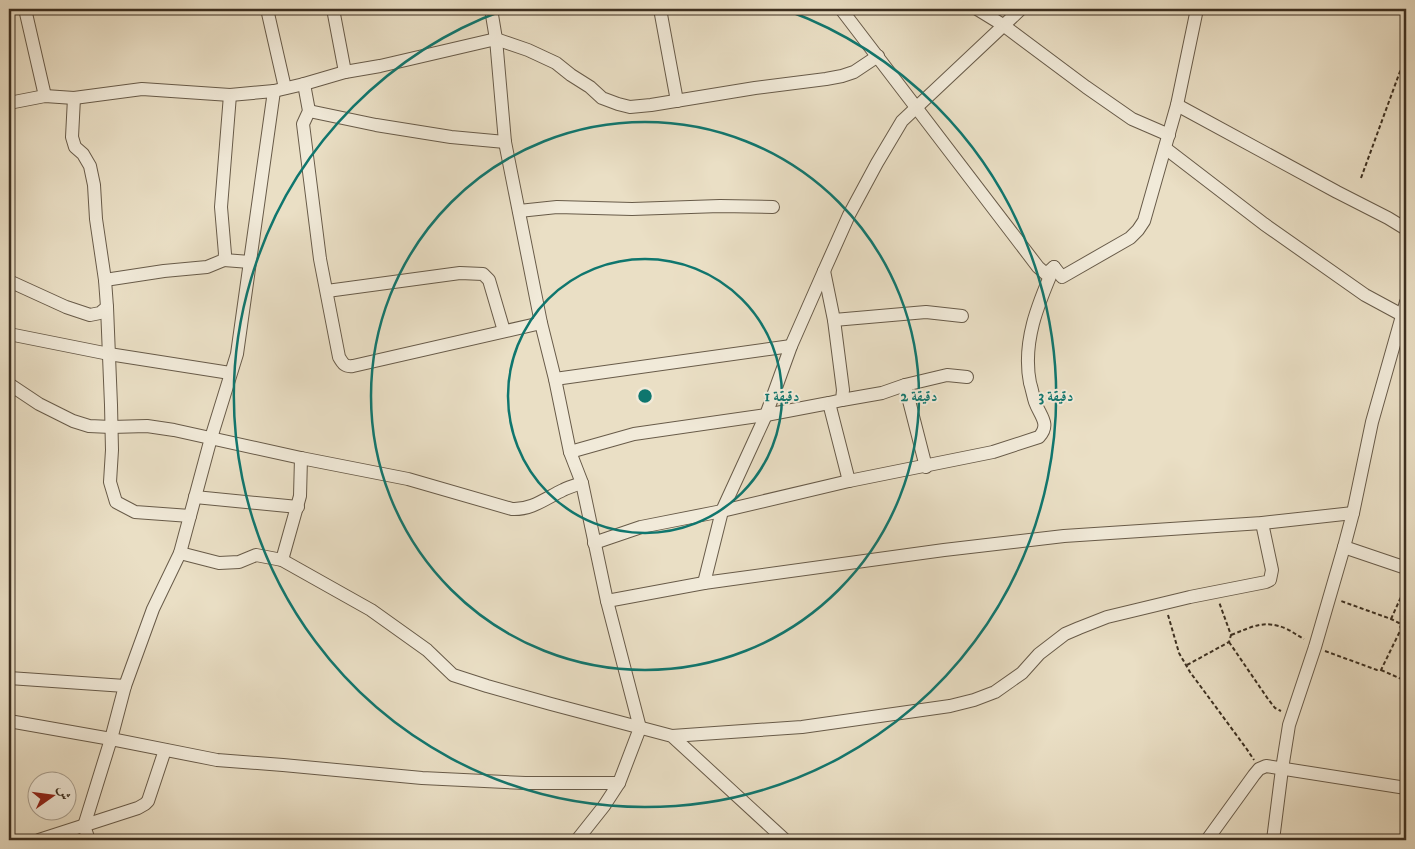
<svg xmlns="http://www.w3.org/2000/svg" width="1415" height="849" font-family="'IM FELL DW Pica',Amiri,serif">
	<rect width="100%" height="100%" fill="#eadfc5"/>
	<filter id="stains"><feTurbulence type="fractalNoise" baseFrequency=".004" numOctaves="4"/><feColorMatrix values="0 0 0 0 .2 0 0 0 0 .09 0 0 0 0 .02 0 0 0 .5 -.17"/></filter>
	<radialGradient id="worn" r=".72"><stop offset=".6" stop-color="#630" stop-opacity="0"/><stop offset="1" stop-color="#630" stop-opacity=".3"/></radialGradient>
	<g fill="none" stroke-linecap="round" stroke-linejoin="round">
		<defs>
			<g id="minor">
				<path d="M25 9 45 96"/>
				<path d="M267 9 285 88"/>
				<path d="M333 9 345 72"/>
				<path d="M491 9 496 39 505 142 541 323 555 379 570 452 582 483 607 601 640 728 619 783 604 806 577 840"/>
				<path d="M660 9 677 101"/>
				<path d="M841 9 1038 267 1046 274 1054 267 1062 277 1130 238 1138 230 1144 221 1177 105 1197 9"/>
				<path d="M977 9 1003 25 1086 87 1132 119 1169 135"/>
				<path d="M304 84 309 111 303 124 320 259 339 357C343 364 345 367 353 366L541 323"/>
				<path d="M9 103 45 96 74 98 142 89 230 95 274 91 304 84 345 72 380 66 496 39 528 50 556 63 571 75 590 87 602 98 618 104 630 107 651 105 755 88 826 79 842 76 854 72 878 56"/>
				<path d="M1177 105 1337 192 1388 218 1406 229"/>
				<path d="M309 111 376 125 451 137 505 142"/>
				<path d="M1165 148 1264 224 1365 295 1402 315"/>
				<path d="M519 211 557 207 632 209 720 206 773 207"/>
				<path d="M224 260 250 262"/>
				<path d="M105 280 164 271 207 267 224 260 225 254 221 207 230 95"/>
				<path d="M9 281 66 307 90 315 100 313 107 307 105 280 96 219 94 185 90 166 83 154 75 147 72 137 74 98"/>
				<path d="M327 291 460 273 483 274 489 280 504 331"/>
				<path d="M107 307 111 405 112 450 110 482 116 502 135 512 190 516"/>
				<path d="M834 320 926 312 962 316"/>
				<path d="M9 336 14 335 109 354 230 373"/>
				<path d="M555 379 791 346"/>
				<path d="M9 384 39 404 73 421 89 426 111 427 147 426 174 430 301 458 408 479 512 509C532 510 546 498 563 490 569 487 576 485 582 483"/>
				<path d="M905 385 926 467"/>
				<path d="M842 400 882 393 905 385 947 375 967 377"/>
				<path d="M829 403 849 481"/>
				<path d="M570 452 634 434 766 415 829 403 842 400 843 390 834 320 824 271"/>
				<path d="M195 497 298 507"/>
				<path d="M594 543 641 527 722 511 849 481 993 452 1039 437C1051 424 1040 416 1035 402 1033 396 1032 389 1030 383 1022 342 1038 304 1054 267"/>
				<path d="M1344 547 1406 568"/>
				<path d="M180 553 219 563 239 562 256 555 282 560 371 610 427 650 453 675 487 686 551 704 672 736 785 840"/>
				<path d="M282 560 300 496 301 458"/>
				<path d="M704 583 722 511 766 415 791 346 824 271 849 215 877 163 902 121 1021 9"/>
				<path d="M607 601 704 583 944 550 1064 536 1262 523 1353 513"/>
				<path d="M9 678 125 686"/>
				<path d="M9 721 111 739 217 760 283 765 422 778 525 783H619"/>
				<path d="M672 736 802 727 950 706 974 700 995 692 1022 673 1039 654 1065 634 1079 628 1107 617 1190 597 1266 582 1270 580 1272 570 1262 523"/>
				<path d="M39 840 138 808 145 804 148 801 165 750"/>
				<path d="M89 840 84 826 111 739 125 686 153 609 180 553 211 438 237 354 274 91"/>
				<path d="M1207 840 1254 775 1259 769 1266 766 1406 788"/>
				<path d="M1273 840 1282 769 1289 725 1315 647 1344 547 1353 513 1372 422 1406 302"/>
			</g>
		</defs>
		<use href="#minor" stroke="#685b49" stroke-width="14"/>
		<g stroke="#3c2f20" stroke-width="2" stroke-dasharray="4 2.5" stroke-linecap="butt">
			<path d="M1396 9 1403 12 1406 18"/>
			<path d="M1361 178 1406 55"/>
			<path d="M1168 615 1179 653 1190 672 1246 748 1254 760"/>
			<path d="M1391 619 1406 586"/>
			<path d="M1231 635C1252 627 1264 619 1287 629 1293 632 1298 636 1304 639"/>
			<path d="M1229 642 1268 699 1275 708 1281 711"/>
			<path d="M1325 651 1377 670H1381L1401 629 1399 623 1391 619 1341 601"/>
			<path d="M1187 665 1229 642 1231 635 1219 602"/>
			<path d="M1381 670 1406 681"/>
		</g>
		<use href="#minor" stroke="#f1ead9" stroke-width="12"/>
	</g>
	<g fill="none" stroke="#0f766e" stroke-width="2.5">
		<circle cx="645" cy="396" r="137"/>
		<circle cx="645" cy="396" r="274"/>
		<path d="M786 10A411 411 0 1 1 504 10"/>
	</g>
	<circle cx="645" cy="396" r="8" fill="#0f766e" stroke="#f1ead9" stroke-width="2.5"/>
	<g font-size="15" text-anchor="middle" font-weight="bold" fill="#0f766e" stroke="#f1ead9" stroke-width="4" stroke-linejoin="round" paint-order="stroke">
		<text x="782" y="401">1 دقيقة</text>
		<text x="919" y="401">2 دقيقة</text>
		<text x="1056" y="401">3 دقيقة</text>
	</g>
	<rect width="1415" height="849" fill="none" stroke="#eadfc5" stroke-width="30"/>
	<rect x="10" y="10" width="1395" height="829" fill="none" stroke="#3c2f20" stroke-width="2.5"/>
	<rect x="15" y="15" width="1385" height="819" fill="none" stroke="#3c2f20"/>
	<g transform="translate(52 796) rotate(76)"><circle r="24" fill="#f1ead9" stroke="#a99f8f"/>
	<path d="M0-4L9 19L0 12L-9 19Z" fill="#8f2418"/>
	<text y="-8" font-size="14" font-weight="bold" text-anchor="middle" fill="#3c2f20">ش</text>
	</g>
	<rect width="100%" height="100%" filter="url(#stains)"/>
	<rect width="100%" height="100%" fill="url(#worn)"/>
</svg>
